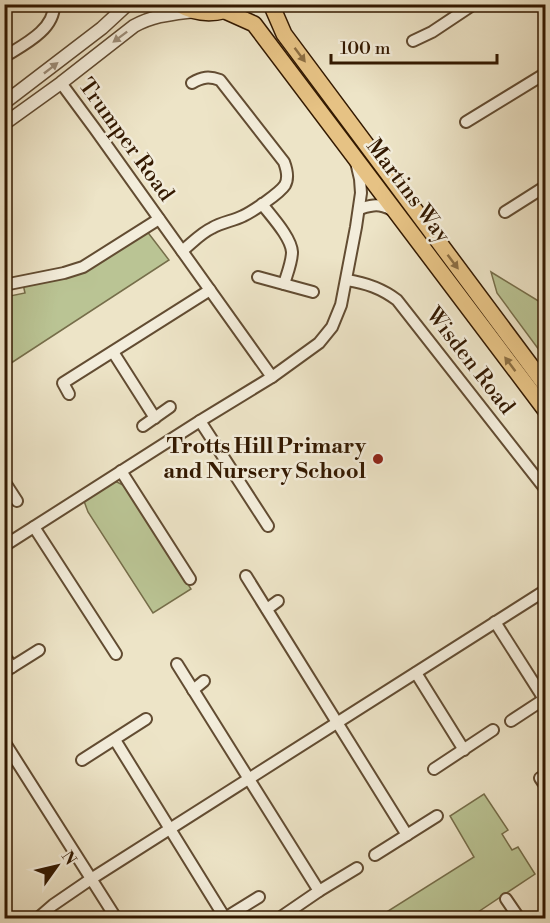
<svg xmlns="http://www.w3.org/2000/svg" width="550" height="923" font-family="'Libre Bodoni',serif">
	<rect width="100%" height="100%" fill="#ede4c7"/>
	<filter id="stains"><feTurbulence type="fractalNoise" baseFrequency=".00333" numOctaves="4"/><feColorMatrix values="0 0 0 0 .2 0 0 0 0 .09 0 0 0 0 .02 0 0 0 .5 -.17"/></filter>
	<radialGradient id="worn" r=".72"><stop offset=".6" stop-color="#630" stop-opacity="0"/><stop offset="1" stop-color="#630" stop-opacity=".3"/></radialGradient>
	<g fill="#bac494" stroke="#766e4a" stroke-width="1.5">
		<path d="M146 230 169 260 5 367V297L25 293 23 284 85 271Z"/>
		<path d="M491 272 545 305V358L497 293Z"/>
		<path d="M113 482H117L125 486 191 589 153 613 88 512 84 501Z"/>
		<path d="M484 794 508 830 502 834 512 850 518 847 535 874 469 918H460L456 914 449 918H377L474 857 450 816Z"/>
	</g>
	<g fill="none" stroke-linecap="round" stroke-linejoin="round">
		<defs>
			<g id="minor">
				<path d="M413 41 432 32 474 4"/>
				<path d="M4 57C23 45 55 30 54 4"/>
				<path d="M61 83 95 129 272 377"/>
				<path d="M466 122 546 73"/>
				<path d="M262 204C271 216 291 237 292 252 292 262 287 274 284 284"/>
				<path d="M359 209C373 205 378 203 392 210"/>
				<path d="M505 212 546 186"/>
				<path d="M182 251C192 243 201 233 212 228 222 222 233 221 243 216 252 212 280 193 285 185 289 178 287 170 284 162L220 80C209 76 202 77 192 83"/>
				<path d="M258 277 313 292"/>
				<path d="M347 280C366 283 381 288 397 300L546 490"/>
				<path d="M4 285 64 273 83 267 159 219"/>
				<path d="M113 352 155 418"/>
				<path d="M69 394 63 383 210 290"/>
				<path d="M200 421 268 526"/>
				<path d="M143 426 170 407"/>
				<path d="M121 471 190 579"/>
				<path d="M4 481 17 501"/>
				<path d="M34 527 116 654"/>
				<path d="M4 546 200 421 272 377 319 343 332 327 341 305 356 227 361 193 360 179 356 162"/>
				<path d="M246 576 407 835"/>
				<path d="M267 609 278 601"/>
				<path d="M495 622 544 699"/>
				<path d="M4 655 12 667"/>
				<path d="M177 664 319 891"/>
				<path d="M4 672 39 650"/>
				<path d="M416 673 464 750"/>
				<path d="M193 690 204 681"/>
				<path d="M511 721 546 698"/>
				<path d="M115 740 225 918"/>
				<path d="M5 743 116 918"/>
				<path d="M82 760 146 719"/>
				<path d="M434 769 493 730"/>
				<path d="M540 778 546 787"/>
				<path d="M375 855 437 816"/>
				<path d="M506 899 519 918"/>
				<path d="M281 917 319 891 357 868"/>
				<path d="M38 918 53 905 91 879 546 590"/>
				<path d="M225 918 259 897"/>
			</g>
			<g id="tertiary">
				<path d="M4 103 102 28 128 4"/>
				<path d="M4 124 61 83 134 26C154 15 171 14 194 11"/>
			</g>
			<g id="primary">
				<path d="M178 4C199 16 220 15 241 4"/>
				<path d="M271 4 284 34 546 386"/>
				<path d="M225 11 254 24 546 411"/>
			</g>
		</defs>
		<use href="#minor" stroke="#624c32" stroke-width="14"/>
		<use href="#tertiary" stroke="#624c32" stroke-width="15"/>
		<use href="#primary" stroke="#331901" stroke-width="18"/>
		<use href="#minor" stroke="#f3eddb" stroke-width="10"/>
		<use href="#tertiary" stroke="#f3eddb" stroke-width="12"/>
		<use href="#primary" stroke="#e6c284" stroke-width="15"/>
	</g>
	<defs><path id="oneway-solid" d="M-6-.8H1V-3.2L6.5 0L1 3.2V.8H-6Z" transform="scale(1.5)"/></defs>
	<g fill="#9d8e79">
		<use href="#oneway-solid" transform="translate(120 37) rotate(143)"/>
		<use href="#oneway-solid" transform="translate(51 68) rotate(-38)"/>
	</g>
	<g fill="#8c6e42">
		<use href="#oneway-solid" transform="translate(300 55) rotate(53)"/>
		<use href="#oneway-solid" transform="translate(453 262) rotate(53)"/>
		<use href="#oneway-solid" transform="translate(510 364) rotate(-127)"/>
	</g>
	<circle fill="#8f2418" stroke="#f3eddb" stroke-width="2" cx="378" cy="459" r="6"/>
	<g text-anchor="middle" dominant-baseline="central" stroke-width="5" stroke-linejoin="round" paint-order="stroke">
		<g font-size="22" fill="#331901" stroke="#f3eddb">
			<text transform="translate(126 140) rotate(54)">Trumper Road</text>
			<text transform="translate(408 191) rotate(53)">Martins Way</text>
			<text transform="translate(470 361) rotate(52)">Wisden Road</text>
		</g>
		<g font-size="22" font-weight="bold" fill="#331901" stroke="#f3eddb" text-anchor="end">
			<text x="366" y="446">Trotts Hill Primary<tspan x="366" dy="25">and Nursery School</tspan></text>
		</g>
	</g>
	<rect width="550" height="923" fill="none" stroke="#ede4c7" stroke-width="24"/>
	<rect x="6" y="6" width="538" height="911" fill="none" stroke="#331901" stroke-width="3"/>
	<rect x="12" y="12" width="526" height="899" fill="none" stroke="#331901" stroke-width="1.5"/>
	<g transform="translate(57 866) rotate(56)" stroke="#f3eddb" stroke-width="4.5" paint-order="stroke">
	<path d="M0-4.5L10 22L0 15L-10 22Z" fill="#331901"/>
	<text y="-9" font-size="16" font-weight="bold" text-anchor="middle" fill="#331901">N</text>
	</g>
	<path d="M331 54v9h166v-9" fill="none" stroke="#331901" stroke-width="3"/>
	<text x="340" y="54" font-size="18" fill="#331901" stroke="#f3eddb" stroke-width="4.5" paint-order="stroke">100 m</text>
	<rect width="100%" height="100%" filter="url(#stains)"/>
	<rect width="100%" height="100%" fill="url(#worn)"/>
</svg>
